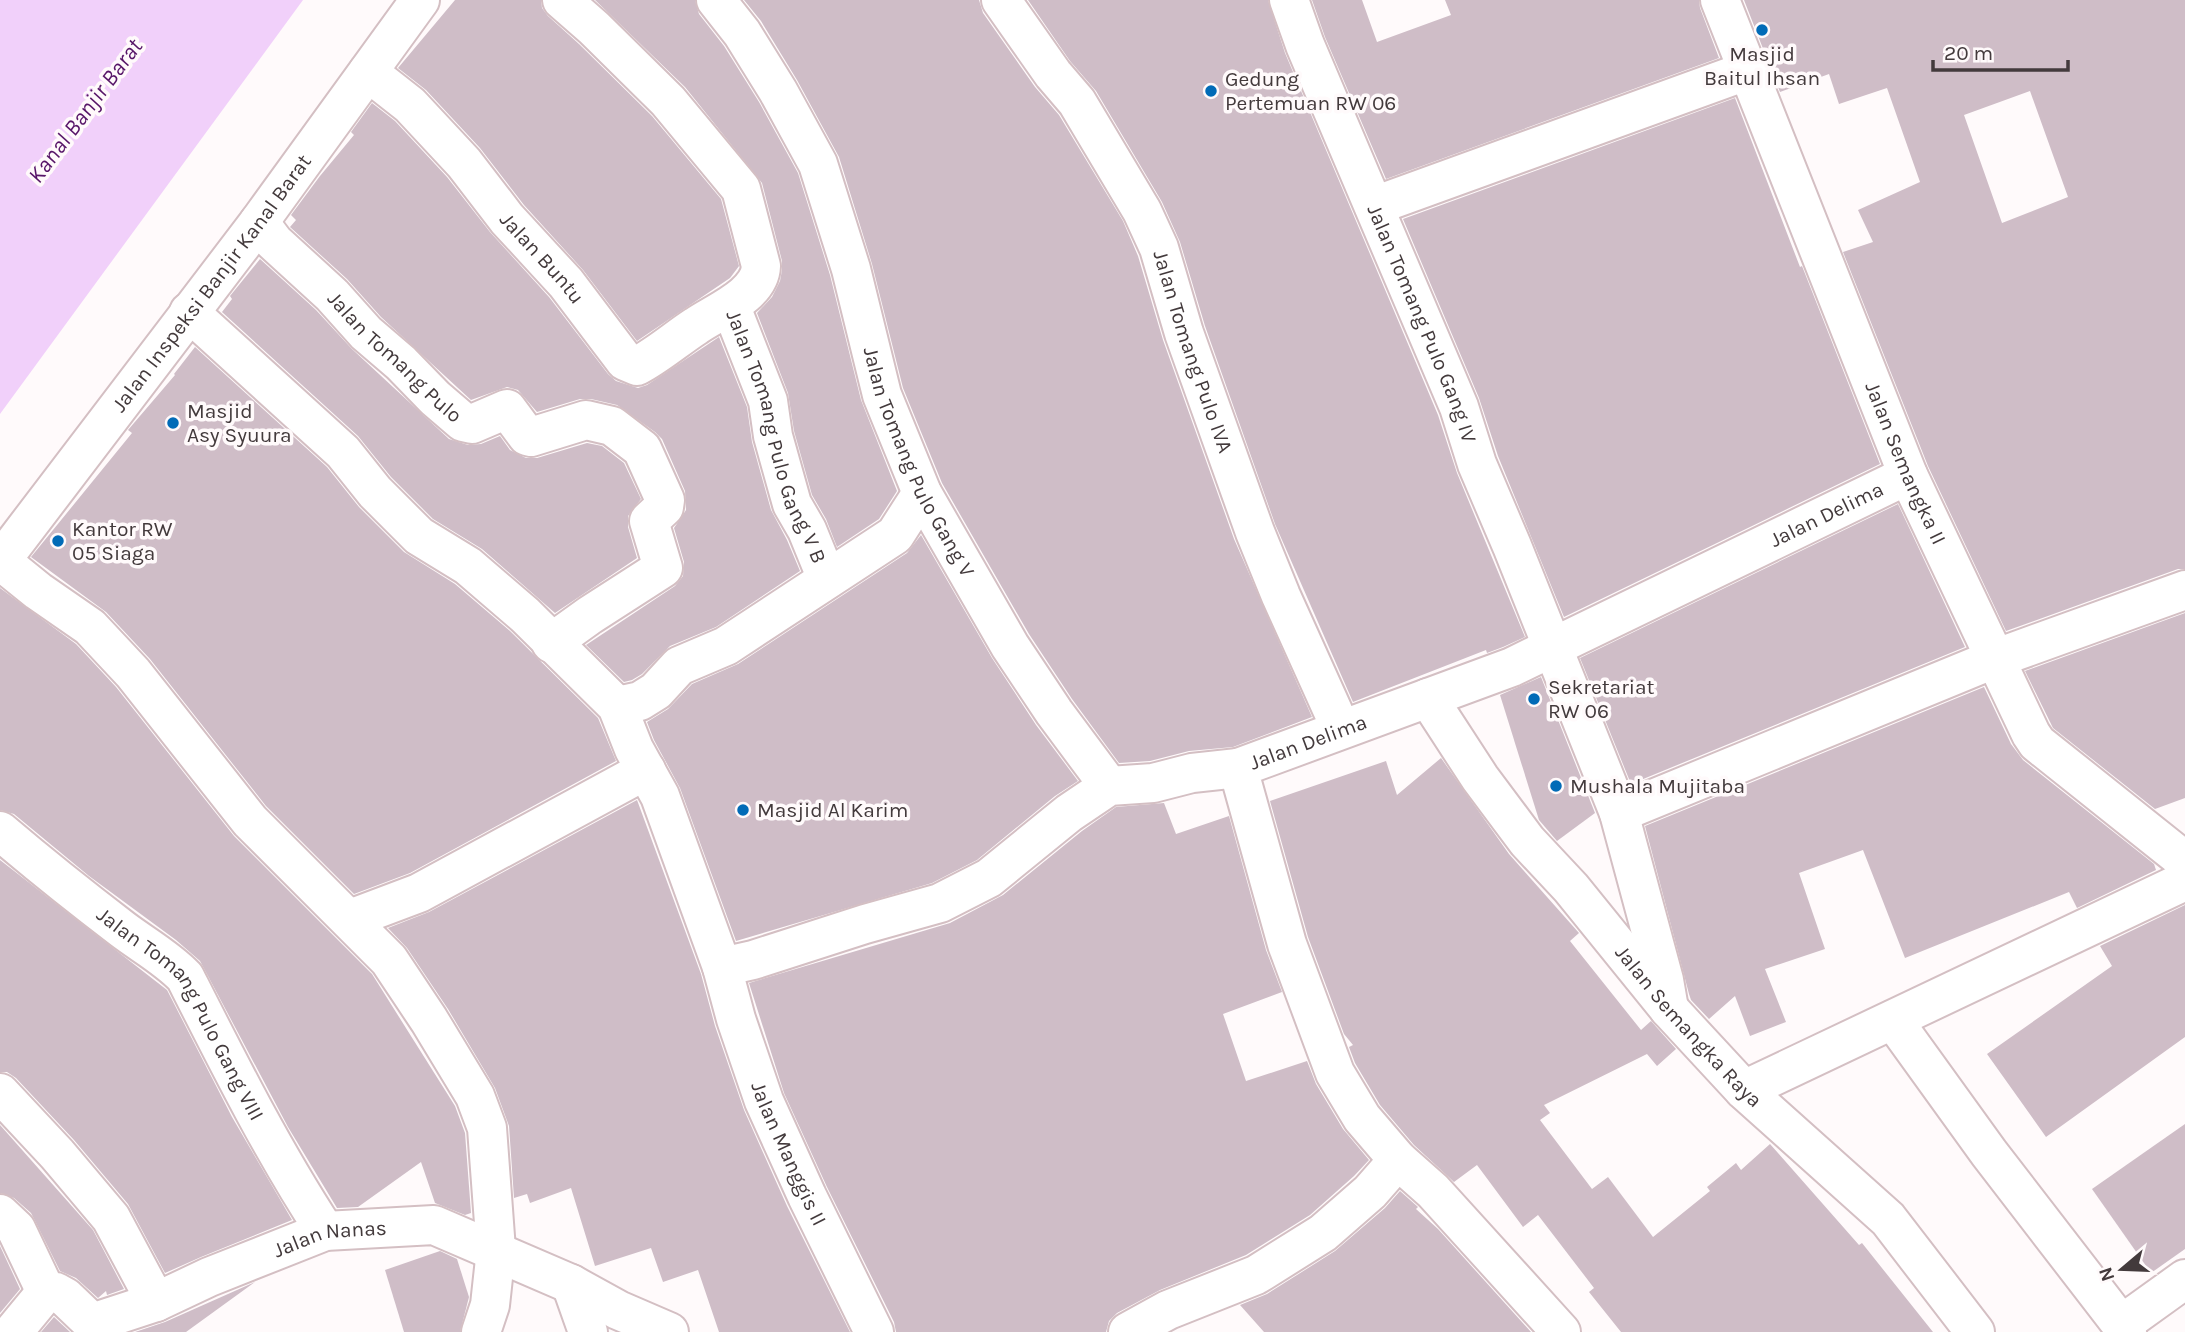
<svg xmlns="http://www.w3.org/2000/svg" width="2185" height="1332" font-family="Karla,sans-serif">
	<rect width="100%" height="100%" fill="#fffafb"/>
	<path fill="#f1d0fa" d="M0 0H303L0 414Z"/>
	<g fill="#cfbdc7" fill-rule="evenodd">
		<path d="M455 0H541L542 8 548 16 579 44 652 116 721 199 739 266 730 278 637 341 583 270 524 205 480 148 426 90 398 68Z"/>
		<path d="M595 0H695L699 14 724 46 759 102 798 173 830 275 861 400 897 491 879 519 837 547 826 519 812 495 794 431 788 393 757 313 772 297 780 281 782 270V261L762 183 685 87Z"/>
		<path d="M744 0H979L983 13 1035 87 1059 115 1123 221 1138 256 1163 340 1234 539 1312 717 1233 747 1189 751 1150 761 1119 763 1072 699 1029 634 942 483 903 388 872 264 839 157 797 80 761 21Z"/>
		<path d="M1028 0H1268L1285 53 1438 415 1457 473 1525 637 1503 647 1487 653 1486 650 1353 702 1275 524 1205 326 1180 242 1162 202 1096 91 1070 61Z"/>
		<path d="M1312 0H1362L1377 42 1451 15 1445 0H1699L1700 8 1719 58 1386 179 1325 37Z"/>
		<path d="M1744 0H2185V569H2178L2006 631 1928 466 1843 252 1873 242 1858 210 1920 182 1887 88 1839 104 1829 74 1780 92ZM2030 91 2068 197 2002 223 1964 115Z"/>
		<path d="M1735 98 1800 267 1802 266 1880 464 1564 617 1498 456 1479 398 1403 219Z"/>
		<path d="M372 103 395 121 447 177 490 232 549 297 608 374 616 381 638 388 647 385 719 337 747 407 752 442 771 510 787 540 800 571 716 627 670 646 642 674 632 680 624 682 586 645 675 586 683 576 684 562 674 528 686 510 685 491 662 439 655 432 617 405 591 399H580L537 412 518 390 507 387 471 400 381 317 347 279 290 227 296 220 291 215 320 176 354 135 351 132Z"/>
		<path d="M260 259 316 310 352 349 449 439 468 445 481 444 500 436 510 450 526 458H537L587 443 602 446 624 463 641 499 628 516V527L637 558 555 613 482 549 433 519 391 477 358 436 222 312 232 299 230 296Z"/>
		<path d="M195 347 327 467 359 507 404 552 455 584 510 631 598 718 616 761 410 873 354 894 266 806 150 659 106 612 31 557 132 433 128 430 175 375 174 374Z"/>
		<path d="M1898 504 1965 647 1631 784 1580 658Z"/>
		<path d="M921 535 992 658 1036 725 1078 781 1055 796 977 860 932 883 736 941 680 788 654 740 647 722 668 709 692 684 738 664 907 553Z"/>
		<path d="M0 588 76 644 116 687 234 836 372 974 455 1106 465 1133 471 1213 465 1215 435 1203 421 1162 358 1207 337 1208 288 1127 200 961 176 940 89 876 14 814 0 810Z"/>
		<path d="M2185 613V798L2155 809 2053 728 2025 671Z"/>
		<path d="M1541 677 1595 813 1557 841 1539 820 1500 695Z"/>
		<path d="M1984 687 2011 744 2023 760 2154 864 2156 870 2077 908 2069 892 1905 958 1863 850 1799 873 1825 949 1765 969 1786 1022 1750 1036 1735 996 1709 1019 1691 1000 1689 994 1645 826Z"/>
		<path d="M1441 758 1509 854 1579 933 1570 941 1641 1030 1651 1021 1676 1049 1657 1066 1647 1054 1544 1105 1550 1113 1540 1120 1592 1189 1608 1177 1653 1237 1710 1191 1707 1187 1736 1163 1741 1170 1770 1144 1859 1245 1862 1243 1933 1332H1621L1589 1292 1594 1288 1538 1215 1523 1227 1477 1165 1454 1182 1414 1145 1380 1105 1355 1063 1349 1047 1353 1045 1344 1034 1308 937 1270 801 1386 761 1397 795Z"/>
		<path d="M637 800 701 974 715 1026 744 1110 787 1206 850 1332H719L698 1270 663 1282 651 1248 595 1266 571 1188 530 1203 527 1194 514 1198 509 1126 495 1088 448 1009 407 948 388 928 429 912Z"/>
		<path d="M1164 803 1176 834 1229 816 1266 950 1282 992 1223 1014 1246 1081 1307 1061 1316 1084 1343 1129 1369 1160 1354 1176 1310 1215 1246 1255 1160 1290 1117 1313 1109 1321 1106 1332H896L894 1322 827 1187 784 1093 749 983 950 923 1003 895 1082 831 1116 807Z"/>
		<path d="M0 860 167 990 232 1117 292 1220 201 1257 165 1273 128 1204 74 1140 16 1078 7 1072H0Z"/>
		<path d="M2185 905V1037L2046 1137 1987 1054 2112 966 2100 946Z"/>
		<path d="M2185 1124V1249L2151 1273 2092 1189Z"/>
		<path d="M0 1125 93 1230 124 1289 107 1295 106 1291 98 1298 76 1278 60 1271 31 1213 14 1198 0 1193Z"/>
		<path d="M1400 1191 1418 1207 1416 1209 1438 1229 1531 1332H1264L1240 1305 1267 1294 1335 1251 1385 1208Z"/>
		<path d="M0 1246 20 1289 0 1313Z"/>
		<path d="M440 1251 457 1259 469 1297 460 1332H404L385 1270Z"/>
		<path d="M255 1282 186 1332H135L165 1322Z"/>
		<path d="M54 1317 70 1332H41Z"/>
	</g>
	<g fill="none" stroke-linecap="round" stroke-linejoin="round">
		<defs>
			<g id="minor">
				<path id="s1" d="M716 0 742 33 778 91 818 164 851 269 882 395 922 493 1010 646 1054 712 1109 786"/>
				<path id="s2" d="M1001 0 1053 74 1077 102 1142 211 1159 248 1184 333 1255 532 1281 596 1341 729"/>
				<path id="s3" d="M1289 0 1305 45 1459 407 1477 464 1512 546 1619 813 1664 980 1669 1009"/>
				<path id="s4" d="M1720 0 1908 475 2031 734 2037 743 2185 861"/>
				<path id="s5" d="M368 72 410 105 464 163 507 219 566 283 625 361 637 366C658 355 676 339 696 326 716 312 760 295 761 266L741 189 668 101 594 28 562 0"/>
				<path d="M1374 206 1749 70"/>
				<path id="s6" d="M259 222 274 242 332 295 366 333 401 363 435 398 463 422 472 424 507 409 527 436 531 437 586 420 612 426 642 449 665 500 664 507 649 521 663 568 590 615 551 643"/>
				<path id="s7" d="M731 307 768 401 773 436 792 504 807 530 827 579"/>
				<path id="s8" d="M189 312 343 452 375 492 419 536 468 566 525 615 617 706 634 749 660 796 722 967 736 1019 764 1101 807 1196 874 1332"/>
				<path d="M1 561 38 591 90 627 133 673 250 821 389 960 429 1020 475 1096 487 1128 496 1250 490 1305 481 1332"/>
				<path id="s9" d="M0 562 259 222 420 0"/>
				<path id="s10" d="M1428 698 1480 778 1527 841 1571 888 1669 1009 1744 1090 1888 1219 1975 1332"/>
				<path d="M617 706 640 701 656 691 679 666 726 646 895 535 922 493"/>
				<path d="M1619 813 1994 659 2185 590"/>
				<path id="s11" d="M0 831C40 865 80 897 122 929 143 945 167 958 185 977 229 1064 272 1150 325 1231"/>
				<path d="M350 919 419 893 646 770"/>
				<path d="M722 967 753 960 865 924 940 903 989 878 1069 813 1109 786 1153 783 1192 773 1238 768"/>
				<path d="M1893 1020 1989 1153 2127 1332"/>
				<path d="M1744 1090 2185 881"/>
				<path d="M0 1093 57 1154 111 1218 156 1302"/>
				<path d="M0 1214 16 1229 46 1292"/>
				<path d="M571 1284 588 1332"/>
				<path d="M2121 1325 2185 1279"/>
				<path id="s12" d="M13 1332 46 1292H56L65 1297 87 1318 98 1321 156 1302 209 1277 325 1231 434 1225 571 1284 618 1310 669 1332"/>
				<path d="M1128 1332 1168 1310 1256 1275 1323 1233 1370 1192 1398 1160"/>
				<path id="s13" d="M1561 1332 1433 1191 1398 1160 1362 1118 1335 1073 1287 944 1238 768 1512 667 1908 475"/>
			</g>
		</defs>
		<use href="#minor" stroke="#d4bfc3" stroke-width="42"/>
		<use href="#minor" stroke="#fff" stroke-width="38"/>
	</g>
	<g fill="#016bb7" stroke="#fffafb" stroke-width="2.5">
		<circle cx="1762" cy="30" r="7"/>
		<circle cx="1211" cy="91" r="7"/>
		<circle cx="173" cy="423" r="7"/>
		<circle cx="58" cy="541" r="7"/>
		<circle cx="1534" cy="699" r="7"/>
		<circle cx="1556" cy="786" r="7"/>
		<circle cx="743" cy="810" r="7"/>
	</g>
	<g text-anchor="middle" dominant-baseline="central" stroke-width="7" stroke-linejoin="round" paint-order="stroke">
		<g font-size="21" fill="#433a3c" stroke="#fffafb" text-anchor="start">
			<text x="1762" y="54" text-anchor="middle">Masjid<tspan x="1762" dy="24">Baitul Ihsan</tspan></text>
			<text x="1225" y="79">Gedung<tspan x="1225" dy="24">Pertemuan RW 06</tspan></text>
			<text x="187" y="411">Masjid<tspan x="187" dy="24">Asy Syuura</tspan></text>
			<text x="72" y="529">Kantor RW<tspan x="72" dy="24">05 Siaga</tspan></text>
			<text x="1548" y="687">Sekretariat<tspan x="1548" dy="24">RW 06</tspan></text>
			<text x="1570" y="786">Mushala Mujitaba</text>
			<text x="757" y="810">Masjid Al Karim</text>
		</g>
		<g font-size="21" fill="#433a3c" stroke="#fffafb">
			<text stroke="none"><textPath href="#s5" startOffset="256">Jalan Buntu</textPath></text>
			<text stroke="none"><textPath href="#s9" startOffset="350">Jalan Inspeksi Banjir Kanal Barat</textPath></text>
			<text stroke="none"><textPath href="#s3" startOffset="350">Jalan Tomang Pulo Gang IV</textPath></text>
			<text stroke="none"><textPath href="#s2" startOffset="404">Jalan Tomang Pulo IVA</textPath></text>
			<text stroke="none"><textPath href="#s6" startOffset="192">Jalan Tomang Pulo</textPath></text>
			<text stroke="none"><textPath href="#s7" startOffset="138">Jalan Tomang Pulo Gang V B</textPath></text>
			<text stroke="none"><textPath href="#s1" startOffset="509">Jalan Tomang Pulo Gang V</textPath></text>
			<text stroke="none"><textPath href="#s4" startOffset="499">Jalan Semangka II</textPath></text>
			<text stroke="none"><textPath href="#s13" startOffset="1307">Jalan Delima</textPath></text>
			<text stroke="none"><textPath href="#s13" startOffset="740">Jalan Delima</textPath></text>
			<text stroke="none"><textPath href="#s11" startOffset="262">Jalan Tomang Pulo Gang VIII</textPath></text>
			<text stroke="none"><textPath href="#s10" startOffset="420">Jalan Semangka Raya</textPath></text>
			<text stroke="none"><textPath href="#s8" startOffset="1064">Jalan Manggis II</textPath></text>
			<text stroke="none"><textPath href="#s12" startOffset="362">Jalan Nanas</textPath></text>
		</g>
		<g font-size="23" font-style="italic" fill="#571568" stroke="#fffafb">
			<text transform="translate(85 111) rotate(-53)">Kanal Banjir Barat</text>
		</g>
	</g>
	<g transform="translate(2122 1269) rotate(251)" stroke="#fffafb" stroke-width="5" paint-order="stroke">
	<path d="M0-5L12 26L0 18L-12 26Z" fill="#433a3c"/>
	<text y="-10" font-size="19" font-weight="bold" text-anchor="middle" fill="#433a3c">N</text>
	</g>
	<path d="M1933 60v10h135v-10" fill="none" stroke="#433a3c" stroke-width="3.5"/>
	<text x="1944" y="60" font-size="21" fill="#433a3c" stroke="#fffafb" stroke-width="5" paint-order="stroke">20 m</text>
</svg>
